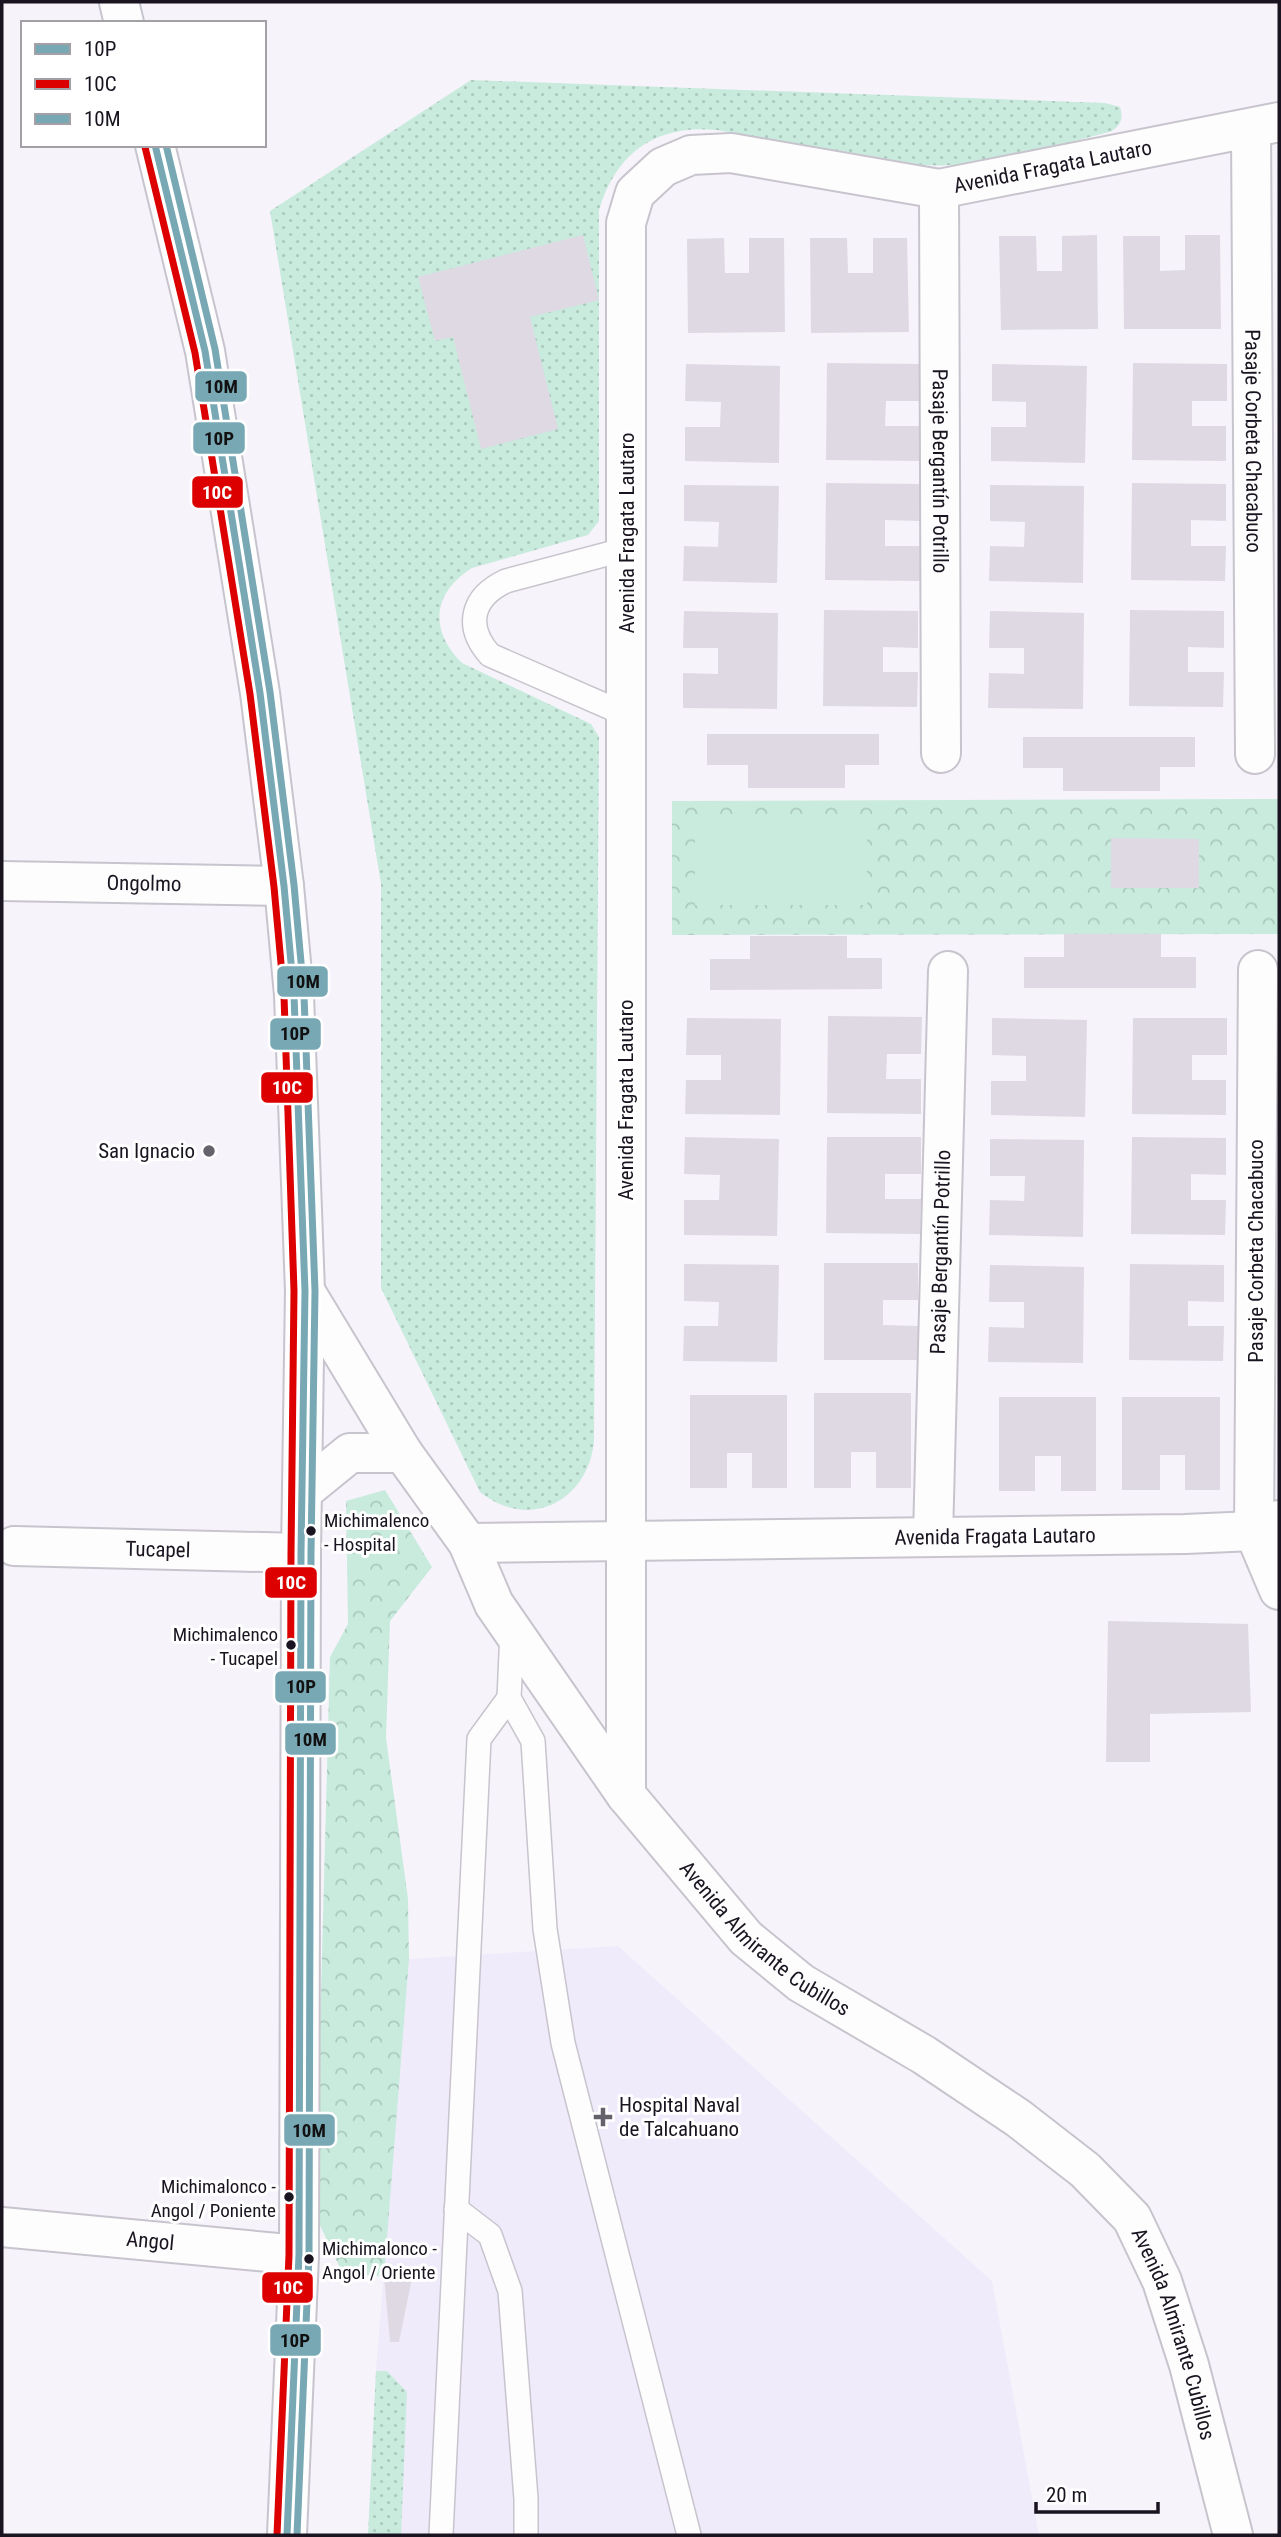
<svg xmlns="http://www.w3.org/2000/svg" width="1281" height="2537" font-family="'Roboto Condensed',sans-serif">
	<defs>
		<pattern id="grass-dots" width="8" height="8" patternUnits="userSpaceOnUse" patternTransform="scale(1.75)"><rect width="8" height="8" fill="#c8ebdd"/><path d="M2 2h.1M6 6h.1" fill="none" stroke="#abc9bd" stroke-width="1.8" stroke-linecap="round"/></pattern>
		<pattern id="park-crowns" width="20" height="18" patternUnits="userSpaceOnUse" patternTransform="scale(1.75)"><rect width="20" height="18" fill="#c8ebdd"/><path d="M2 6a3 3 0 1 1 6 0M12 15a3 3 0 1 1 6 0" fill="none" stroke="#abc9bd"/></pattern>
	</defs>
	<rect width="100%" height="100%" fill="#f6f3fa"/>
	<path fill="#f0ebfb" d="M618 1946 992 2281 1039 2535H368L376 2371 409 1959Z"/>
	<g fill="url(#grass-dots)">
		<path d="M471 80 1105 103 1120 107C1124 119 1120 127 1109 132 1048 147 986 169 923 165L717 130C657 124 616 152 599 210V521L588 535 472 568C432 593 429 631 462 663L591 724 599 737 594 1441C588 1502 529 1531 480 1492L381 1288V884L270 211Z"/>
		<path d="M376 2371H387L407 2392 401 2535H368Z"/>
	</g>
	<g fill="url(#park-crowns)">
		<path d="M1279 799V934L672 935V801Z"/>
		<path d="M385 1490 432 1567 390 1621 386 1738 408 1899 409 1959 384 2276 343 2274 315 2215 330 1657 348 1624 346 1501Z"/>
	</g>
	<rect fill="#c8ebdd" x="695" y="819" width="172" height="86"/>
	<g fill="#dfd9e3">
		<path d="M583 235 599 300 530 317 558 429 481 449 453 337 435 341 418 277Z"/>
		<path d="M1097 235 1098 329 1001 330 999 236H1036L1037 271H1062V236Z"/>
		<path d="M1185 235H1220L1221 329H1124L1123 236H1160V271L1185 270Z"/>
		<path d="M724 238 725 273H749V238H784L785 332 688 333 687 239Z"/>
		<path d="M810 238H847L848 273H873V238H907L909 332 811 333Z"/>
		<path d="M827 363 921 364V401H886L885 426H921V461L826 460Z"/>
		<path d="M1133 363 1227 364V401H1192V426H1226V461L1132 460Z"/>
		<path d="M686 364 780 366 779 463 685 461V427H720L721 402 685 401Z"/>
		<path d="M992 364 1087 366 1085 463 991 461V427H1026V402L992 401Z"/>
		<path d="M826 483 921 484 920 521 885 520V546H920V581L825 580Z"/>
		<path d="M1132 483 1226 484V521L1191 520V546H1226L1225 581 1131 580Z"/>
		<path d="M684 485 779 486 777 583 683 581 684 546 718 547 719 522 684 521Z"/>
		<path d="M990 485 1084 486 1083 583 989 581 990 546 1024 547 1025 522 990 521Z"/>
		<path d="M824 610 918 611V648L883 647V672H918L917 707 823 706Z"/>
		<path d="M1130 610 1224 611V648L1188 647V672H1224L1223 707 1129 706Z"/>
		<path d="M684 611 778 613 777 709 683 708V673L718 674V648H683Z"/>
		<path d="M990 611 1084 613 1083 709 988 708 989 673 1024 674V648H989Z"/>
		<path d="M707 734H879V765H845V788H748V765H707Z"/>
		<path d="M1023 737H1195V767H1160V791H1063V768H1023Z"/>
		<path d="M1111 838 1199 839V888H1111Z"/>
		<path d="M1064 934H1161V957H1196V988H1024V957H1064Z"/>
		<path d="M750 936H847V958H882V989L710 990V959H750Z"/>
		<path d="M828 1016 922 1017 921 1054H887L886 1079H921V1114L827 1113Z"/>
		<path d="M687 1018 781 1019 780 1115 685 1114 686 1080H721V1055H686Z"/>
		<path d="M992 1018 1087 1020 1085 1117 991 1115V1081H1026V1056L992 1055Z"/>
		<path d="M1133 1018H1227V1055H1192V1080H1226V1115L1132 1114Z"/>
		<path d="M685 1137 779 1139 777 1236 684 1235V1200H719L720 1175 684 1174Z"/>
		<path d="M827 1137H921V1174H885V1199H921L920 1234 826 1233Z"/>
		<path d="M1132 1137 1226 1138V1175L1191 1174V1200H1226L1225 1235 1131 1234Z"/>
		<path d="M990 1139 1084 1140 1083 1237 989 1235 990 1200 1024 1201 1025 1176H990Z"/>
		<path d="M824 1263H918V1300H883V1325L918 1326V1360H824Z"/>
		<path d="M684 1264 779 1265 777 1362 683 1361 684 1326H718L719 1302 684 1301Z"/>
		<path d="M1130 1264 1224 1265V1302L1188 1301V1326H1224L1223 1361 1129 1360Z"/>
		<path d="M990 1265 1084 1267 1083 1363 988 1362 989 1327 1024 1328V1302H989Z"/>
		<path d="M814 1393H911V1488H876V1452H851V1488H814Z"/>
		<path d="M690 1395H787V1488H752V1453H727V1488H690Z"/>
		<path d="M999 1397H1096V1491H1061V1456H1035V1491H999Z"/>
		<path d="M1122 1397H1220V1490H1185V1455H1160V1490H1122Z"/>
		<path d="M1108 1621 1248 1624 1251 1712 1150 1714V1762H1106Z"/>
		<path d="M384 2276 412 2278 399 2342H390Z"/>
	</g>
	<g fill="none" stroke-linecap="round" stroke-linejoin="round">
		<defs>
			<g id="lane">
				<path d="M626 549 506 581C472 597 464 626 490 655L627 715"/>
				<path d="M512 1631 509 1698 533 1741 545 1929 563 2043 689 2535"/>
				<path d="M456 2209 490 2235 510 2291 526 2499V2535"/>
				<path d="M441 2535 479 1739 509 1698"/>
			</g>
			<g id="street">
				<path id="s1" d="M1251 129 1255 754"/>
				<path id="s2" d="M939 189 941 753"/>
				<path id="s3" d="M2 881 284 886"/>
				<path d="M1258 970 1254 1531 1279 1590"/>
				<path id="s4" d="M305 1291 403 1453 468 1543 494 1604 626 1795 746 1938 801 1983 924 2055 1018 2118 1085 2170 1132 2218 1162 2281 1189 2365 1233 2535"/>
				<path id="s5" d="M933 1536 948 971"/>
				<path id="s6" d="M468 1543 1185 1534 1254 1531 1279 1520"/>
				<path id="s7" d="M14 1546 301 1553"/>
				<path id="s8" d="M626 1795V223L635 193 663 167 691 155 731 153 939 189 1279 122"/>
				<path id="s9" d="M2 2227 299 2255"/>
			</g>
			<g id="secondary">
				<path d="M119 2 124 23"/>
				<path d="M155 145 205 351 260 693 284 886 294 995 305 1291 301 1553 299 2255 287 2535"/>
				<path d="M302 1492 350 1453H403"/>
			</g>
		</defs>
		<use href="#lane" stroke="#c8c4cd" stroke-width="26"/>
		<use href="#street" stroke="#c8c4cd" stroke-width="42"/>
		<use href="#secondary" stroke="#c8c4cd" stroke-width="42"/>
		<use href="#lane" stroke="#fefdfe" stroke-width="23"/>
		<use href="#street" stroke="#fefdfe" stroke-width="38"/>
		<use href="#secondary" stroke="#fefdfe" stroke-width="38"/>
		<defs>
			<path id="bus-1" d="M155 145 205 351 260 693 284 886 294 995 305 1291 301 1553 299 2255 287 2535"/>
			<path id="bus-2" d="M145 147 195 353 250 694 274 887 284 996 294 1291 291 1553 289 2255 277 2535"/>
			<path id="bus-3" d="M166 145 215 349 270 692 294 885 304 995 315 1291 311 1553 309 2255 297 2535"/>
		</defs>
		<use href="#bus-1" stroke="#fff" stroke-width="12"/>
		<use href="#bus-2" stroke="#fff" stroke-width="12"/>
		<use href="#bus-3" stroke="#fff" stroke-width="12"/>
		<use href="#bus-1" stroke="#79a8b5" stroke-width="7"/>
		<use href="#bus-2" stroke="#d00" stroke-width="7"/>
		<use href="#bus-3" stroke="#79a8b5" stroke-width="7"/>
	</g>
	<g fill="#66626c" stroke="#fff" stroke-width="2.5">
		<circle cx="209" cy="1151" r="7"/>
		<path d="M599.5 2106.5h7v7h7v7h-7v7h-7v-7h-7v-7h7z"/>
	</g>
	<g fill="#19141f" stroke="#fff" stroke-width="2.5">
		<circle cx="311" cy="1531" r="6"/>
		<circle cx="291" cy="1645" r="6"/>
		<circle cx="289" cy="2197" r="6"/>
		<circle cx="309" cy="2259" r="6"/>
	</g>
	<g text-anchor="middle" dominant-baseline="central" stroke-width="6" stroke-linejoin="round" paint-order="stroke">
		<g font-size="19" fill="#19141f" stroke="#fff" text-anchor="start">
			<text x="324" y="1520">Michimalenco<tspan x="324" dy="24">- Hospital</tspan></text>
			<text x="278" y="1634" text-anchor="end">Michimalenco<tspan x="278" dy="24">- Tucapel</tspan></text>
			<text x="276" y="2186" text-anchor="end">Michimalonco -<tspan x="276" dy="24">Angol / Poniente</tspan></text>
			<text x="322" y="2248">Michimalonco -<tspan x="322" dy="24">Angol / Oriente</tspan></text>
		</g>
		<g font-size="21" fill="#19141f" stroke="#fff">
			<text stroke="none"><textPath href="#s8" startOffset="2039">Avenida Fragata Lautaro</textPath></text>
			<text stroke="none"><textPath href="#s1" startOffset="312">Pasaje Corbeta Chacabuco</textPath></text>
			<text stroke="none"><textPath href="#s2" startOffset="282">Pasaje Bergantín Potrillo</textPath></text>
			<text transform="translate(627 533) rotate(-90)">Avenida Fragata Lautaro</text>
			<text stroke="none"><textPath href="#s3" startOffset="142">Ongolmo</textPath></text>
			<text transform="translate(626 1100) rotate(-90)">Avenida Fragata Lautaro</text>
			<text transform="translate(1256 1251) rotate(-90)">Pasaje Corbeta Chacabuco</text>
			<text stroke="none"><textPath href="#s5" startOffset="284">Pasaje Bergantín Potrillo</textPath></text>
			<text stroke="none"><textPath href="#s6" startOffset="527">Avenida Fragata Lautaro</textPath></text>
			<text stroke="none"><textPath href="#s7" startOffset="144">Tucapel</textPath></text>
			<text stroke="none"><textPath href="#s4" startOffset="800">Avenida Almirante Cubillos</textPath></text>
			<text stroke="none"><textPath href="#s9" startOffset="149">Angol</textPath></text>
			<text stroke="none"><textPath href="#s4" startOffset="1388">Avenida Almirante Cubillos</textPath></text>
		</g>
		<g font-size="21" fill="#19141f" stroke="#fff" text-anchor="end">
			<text x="195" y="1151">San Ignacio</text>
			<text x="619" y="2105" text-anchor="start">Hospital Naval<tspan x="619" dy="24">de Talcahuano</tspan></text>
		</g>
	</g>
	<g stroke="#fff" stroke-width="2.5">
		<rect x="194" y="370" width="54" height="33" rx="7" fill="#79a8b5"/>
		<rect x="192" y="421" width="54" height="34" rx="7" fill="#79a8b5"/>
		<rect x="191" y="475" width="53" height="34" rx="7" fill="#d00"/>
		<rect x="276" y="965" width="53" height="33" rx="7" fill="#79a8b5"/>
		<rect x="269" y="1017" width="53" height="34" rx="7" fill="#79a8b5"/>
		<rect x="260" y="1071" width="54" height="33" rx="7" fill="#d00"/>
		<rect x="264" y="1566" width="54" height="33" rx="7" fill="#d00"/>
		<rect x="274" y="1670" width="53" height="34" rx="7" fill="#79a8b5"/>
		<rect x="284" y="1722" width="53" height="34" rx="7" fill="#79a8b5"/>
		<rect x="283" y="2113" width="53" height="34" rx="7" fill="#79a8b5"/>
		<rect x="261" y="2271" width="53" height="33" rx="7" fill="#d00"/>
		<rect x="269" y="2323" width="53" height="34" rx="7" fill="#79a8b5"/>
	</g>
	<g font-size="19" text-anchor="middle" font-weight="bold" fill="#fff">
		<text x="217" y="499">10C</text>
		<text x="287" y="1094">10C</text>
		<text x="291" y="1589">10C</text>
		<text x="288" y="2294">10C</text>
	</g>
	<g font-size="19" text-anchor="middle" font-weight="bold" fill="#111">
		<text x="221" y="393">10M</text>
		<text x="219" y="445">10P</text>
		<text x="303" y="988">10M</text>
		<text x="295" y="1040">10P</text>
		<text x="301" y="1693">10P</text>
		<text x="310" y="1746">10M</text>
		<text x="309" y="2137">10M</text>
		<text x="295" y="2347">10P</text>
	</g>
	<rect width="1281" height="2537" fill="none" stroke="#19141f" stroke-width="7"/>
	<rect x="21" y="21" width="245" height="126" fill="#ffffff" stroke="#a3a1a5" stroke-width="2"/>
	<rect x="35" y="44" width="35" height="10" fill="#79a8b5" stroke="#a3a1a5" stroke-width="2"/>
	<text x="84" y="56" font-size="21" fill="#19141f">10P</text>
	<rect x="35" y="79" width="35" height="10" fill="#dd0000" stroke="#a3a1a5" stroke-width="2"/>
	<text x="84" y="91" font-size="21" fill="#19141f">10C</text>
	<rect x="35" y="114" width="35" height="10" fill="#79a8b5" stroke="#a3a1a5" stroke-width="2"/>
	<text x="84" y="126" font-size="21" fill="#19141f">10M</text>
	<path d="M1036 2502v10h122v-10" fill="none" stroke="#19141f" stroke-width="3.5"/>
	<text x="1046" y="2502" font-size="21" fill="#19141f" stroke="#ffffff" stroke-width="5" paint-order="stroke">20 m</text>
</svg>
